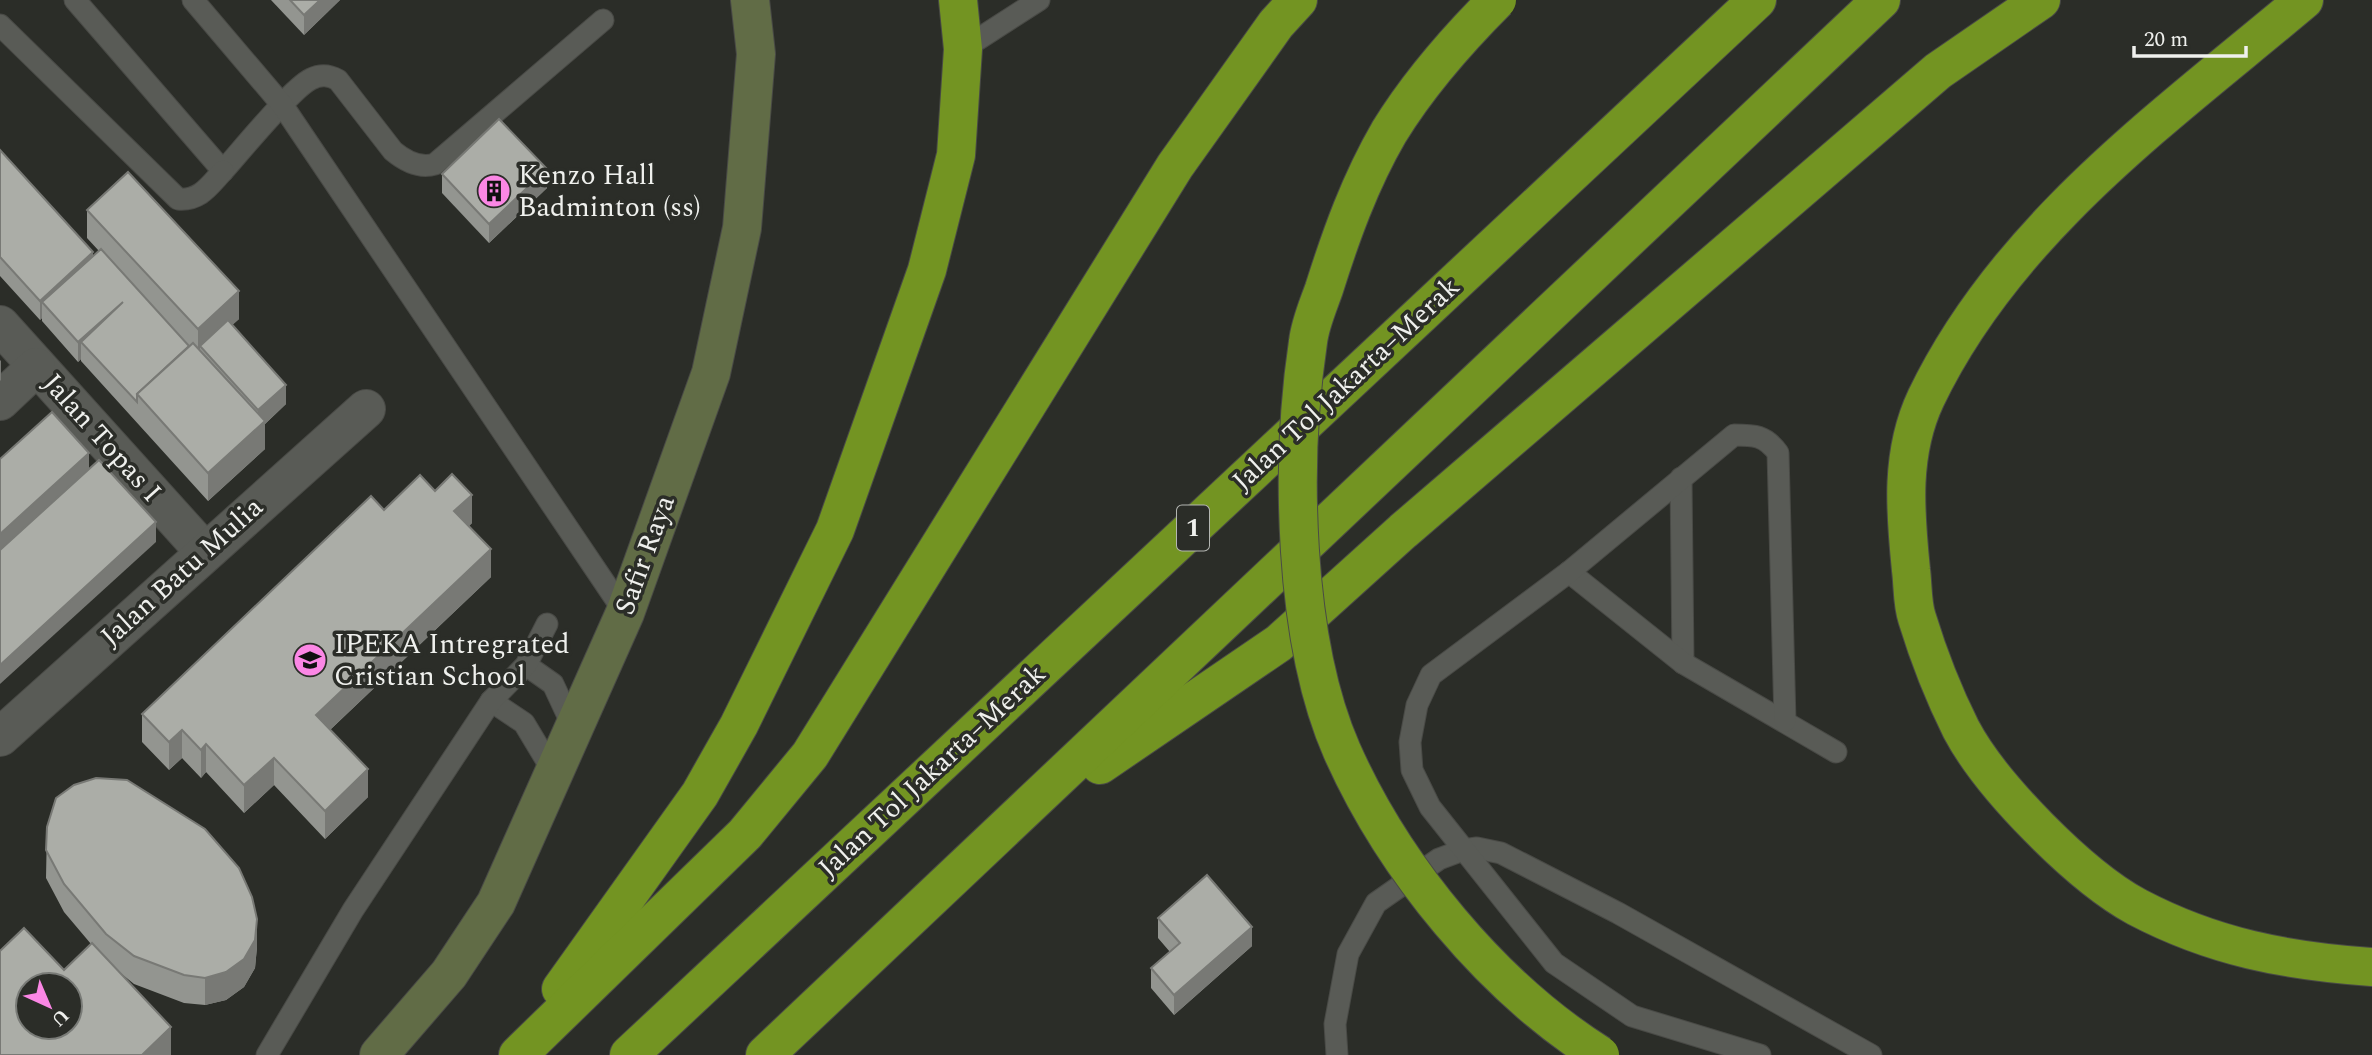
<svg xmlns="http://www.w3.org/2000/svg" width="2372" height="1055" font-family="Spectral,serif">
	<rect width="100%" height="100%" fill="#2b2d28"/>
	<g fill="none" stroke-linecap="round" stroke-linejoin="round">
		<defs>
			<g id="lane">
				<path d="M75 0 223 171C241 151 292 88 311 79 321 74 329 75 338 80L393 151C405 161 419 169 435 164L603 20"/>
				<path d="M193 0 283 106 625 613"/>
				<path d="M0 25 178 199C200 201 209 186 223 171"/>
				<path d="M963 49 1039 0"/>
				<path d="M1681 478 1683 663"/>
				<path d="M1569 572 1683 663 1836 752"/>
				<path d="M526 665 553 684 574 729"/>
				<path d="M491 701 524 723 554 773"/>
				<path d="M267 1055 353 910 491 701 526 665 547 624"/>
				<path d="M1337 1055 1335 1024 1348 954 1376 903 1439 859 1463 850 1477 848 1501 853 1618 913 1871 1055"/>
				<path d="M1760 1055 1632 1016 1554 963 1430 807 1412 770 1410 742 1417 705 1431 675 1569 572 1734 435C1754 435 1765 435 1778 453L1785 721"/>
			</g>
			<g id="street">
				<path d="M0 325 204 551"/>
				<path d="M0 401 36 367"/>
				<path d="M0 737 366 409"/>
			</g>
			<path id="secondary" d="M379 1055 449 974 496 903 625 613 711 373 742 228 756 54 750 0"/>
			<g id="highway">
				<path d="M2304 0C2165 117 2007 229 1926 398 1900 453 1905 511 1911 570 1913 585 1912 603 1917 618 1928 654 1944 695 1961 729 1991 786 2080 876 2137 907 2213 947 2286 961 2372 967"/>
				<path d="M1100 765 1279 643 1403 531 1938 71 2041 0"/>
				<path d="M561 989 700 794 739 725 835 530 927 270 956 155 963 49 958 0"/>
				<path d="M518 1055 745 834 810 755 1175 166 1276 24 1298 0"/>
				<path d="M629 1055 1757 0"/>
				<path d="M765 1055 1881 0"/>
			</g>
		</defs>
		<use href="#lane" stroke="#494a46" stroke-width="23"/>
		<use href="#street" stroke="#494a46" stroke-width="40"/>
		<use href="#secondary" stroke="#494a46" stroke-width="40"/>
		<use href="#highway" stroke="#494a46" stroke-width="40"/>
		<use href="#lane" stroke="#595b56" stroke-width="21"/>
		<use href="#street" stroke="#595b56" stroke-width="38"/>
		<use href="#secondary" stroke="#616c46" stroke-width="38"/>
		<use href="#highway" stroke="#739422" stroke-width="38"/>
		<defs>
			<path id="highway-bridge" d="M1497 0C1457 40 1419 83 1389 132 1360 182 1341 235 1324 289 1318 306 1310 324 1308 342 1290 461 1293 640 1342 751 1394 868 1492 987 1600 1055"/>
		</defs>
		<use href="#highway-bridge" stroke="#494a46" stroke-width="40" stroke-linecap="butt"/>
		<use href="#highway-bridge" stroke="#739422" stroke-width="38"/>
	</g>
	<g fill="#939590">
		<path d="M271 0H340L304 35Z"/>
		<path d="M0 150 93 256 99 251 87 238V210L239 319 232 325 286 404 265 424V449L208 501 81 361V359L78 362 42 321V318L40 320 0 276Z"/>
		<path d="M442 174 547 188 489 243 442 193Z"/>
		<path d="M435 491 472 523 469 526 491 577 330 730 368 797 325 839 274 785 244 813 206 772 201 778 182 758 169 770 142 742V714L384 510Z"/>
		<path d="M47 827 257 947 255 968 244 987 226 1000 205 1005 184 1003 134 984 118 971 171 1055 64 970 91 944 64 912 46 878Z"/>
		<path d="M1158 918 1252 946 1174 1015 1151 988V968L1170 952 1158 938Z"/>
	</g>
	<g fill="#787975">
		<path d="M320 0H340L304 35V15Z"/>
		<path d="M547 169V188L489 243V224Z"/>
		<path d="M93 252V271L42 302V318L40 320V301Z"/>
		<path d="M239 291V319L204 351 200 346V356L198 357V329Z"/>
		<path d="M123 302 81 342V359L78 362V342Z"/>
		<path d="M1 360V380L0 381V361Z"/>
		<path d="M286 385V404L265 424V449L208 501V473L258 427V410Z"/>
		<path d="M89 453V472L0 553V534Z"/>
		<path d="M472 495V523L454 539V511Z"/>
		<path d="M156 522V542L0 684V665Z"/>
		<path d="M491 549V577L316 743V715Z"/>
		<path d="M182 730V758L169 770V742Z"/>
		<path d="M206 744V772L201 778V750Z"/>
		<path d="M274 758V785L244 813V785Z"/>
		<path d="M368 769V797L325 839V811Z"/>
		<path d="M257 919V947L255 968 244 987 226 1000 205 1005V978Z"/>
		<path d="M1252 927V946L1174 1015V995Z"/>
		<path d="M171 1027V1055H142Z"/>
	</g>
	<g fill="#abada7" stroke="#787975" stroke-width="2" fill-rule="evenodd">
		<path d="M290 0H320L304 15Z"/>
		<path d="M499 119 547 169 489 224 442 174Z"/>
		<path d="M0 150 93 252 40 301 0 257Z"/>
		<path d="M128 172 239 291 198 329 87 210Z"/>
		<path d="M101 249 189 346 137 394V402L81 342 123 302 78 342 42 302Z"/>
		<path d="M228 320 286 385 258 410 200 346Z"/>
		<path d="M193 343 265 421 208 473 137 394Z"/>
		<path d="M52 412 89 453 0 534V459Z"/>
		<path d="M99 460 156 522 0 665V550Z"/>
		<path d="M452 474 472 495 454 511 491 549 316 715 368 769 325 811 274 758 244 785 206 744 201 750 182 730 169 742 142 714 371 496 384 510 420 475 435 491Z"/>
		<path d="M96 778 127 780 205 829 239 868 252 897 257 919 255 940 244 959 226 972 205 978 184 975 134 956 106 934 64 884 46 850 47 827 56 798 74 785Z"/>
		<path d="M1207 875 1252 927 1174 995 1151 968 1180 943 1158 918Z"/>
		<path d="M24 928 64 970 92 943 171 1027 142 1055H0V951ZM28 985H70V1027H28Z"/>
	</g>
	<defs>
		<symbol id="building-disc" viewBox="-11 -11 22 22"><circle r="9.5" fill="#fb87e5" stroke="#2b2d28"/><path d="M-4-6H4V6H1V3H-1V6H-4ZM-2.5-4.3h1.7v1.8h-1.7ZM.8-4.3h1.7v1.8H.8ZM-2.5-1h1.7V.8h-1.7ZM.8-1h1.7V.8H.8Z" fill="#111"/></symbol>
		<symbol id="school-disc" viewBox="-11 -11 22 22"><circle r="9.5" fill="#fb87e5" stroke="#2b2d28"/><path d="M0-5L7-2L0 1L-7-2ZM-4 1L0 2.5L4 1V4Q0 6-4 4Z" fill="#111"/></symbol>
	</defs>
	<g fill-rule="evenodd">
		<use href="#building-disc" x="475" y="172" width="38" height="38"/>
		<use href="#school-disc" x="291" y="641" width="38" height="38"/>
	</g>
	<g text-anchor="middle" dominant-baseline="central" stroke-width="7" stroke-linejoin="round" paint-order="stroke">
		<rect fill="#2b2d28" stroke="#b4b6b2" stroke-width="2" x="1177" y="505.5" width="32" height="45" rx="5"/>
		<g font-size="26" font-weight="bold" fill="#eff0ed">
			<text x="1193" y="528">1</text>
		</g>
		<g font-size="28" fill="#eff0ed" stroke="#2b2d28" text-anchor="start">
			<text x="518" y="175">Kenzo Hall<tspan x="518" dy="32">Badminton (ss)</tspan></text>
			<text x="334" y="644">IPEKA Intregrated<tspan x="334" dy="32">Cristian School</tspan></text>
		</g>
		<g font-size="28" fill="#eff0ed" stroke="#2b2d28">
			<text transform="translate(1346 384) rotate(-43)">Jalan Tol Jakarta–Merak</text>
			<text transform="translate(102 438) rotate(48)">Jalan Topas I</text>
			<text transform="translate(645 555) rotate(-70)">Safir Raya</text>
			<text transform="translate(182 572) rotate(-42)">Jalan Batu Mulia</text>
			<text transform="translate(932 771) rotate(-43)">Jalan Tol Jakarta–Merak</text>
		</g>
	</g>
	<g transform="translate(49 1006) rotate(136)"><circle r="33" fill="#2b2d28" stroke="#797b77" stroke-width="2"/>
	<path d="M0-5L12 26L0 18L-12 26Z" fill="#fb87e5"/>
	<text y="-10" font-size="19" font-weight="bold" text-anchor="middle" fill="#eff0ed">U</text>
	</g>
	<path d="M2134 46v10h112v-10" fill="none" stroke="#eff0ed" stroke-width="3.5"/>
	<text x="2144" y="46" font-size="21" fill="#eff0ed" stroke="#2b2d28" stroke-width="5" paint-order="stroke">20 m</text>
</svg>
